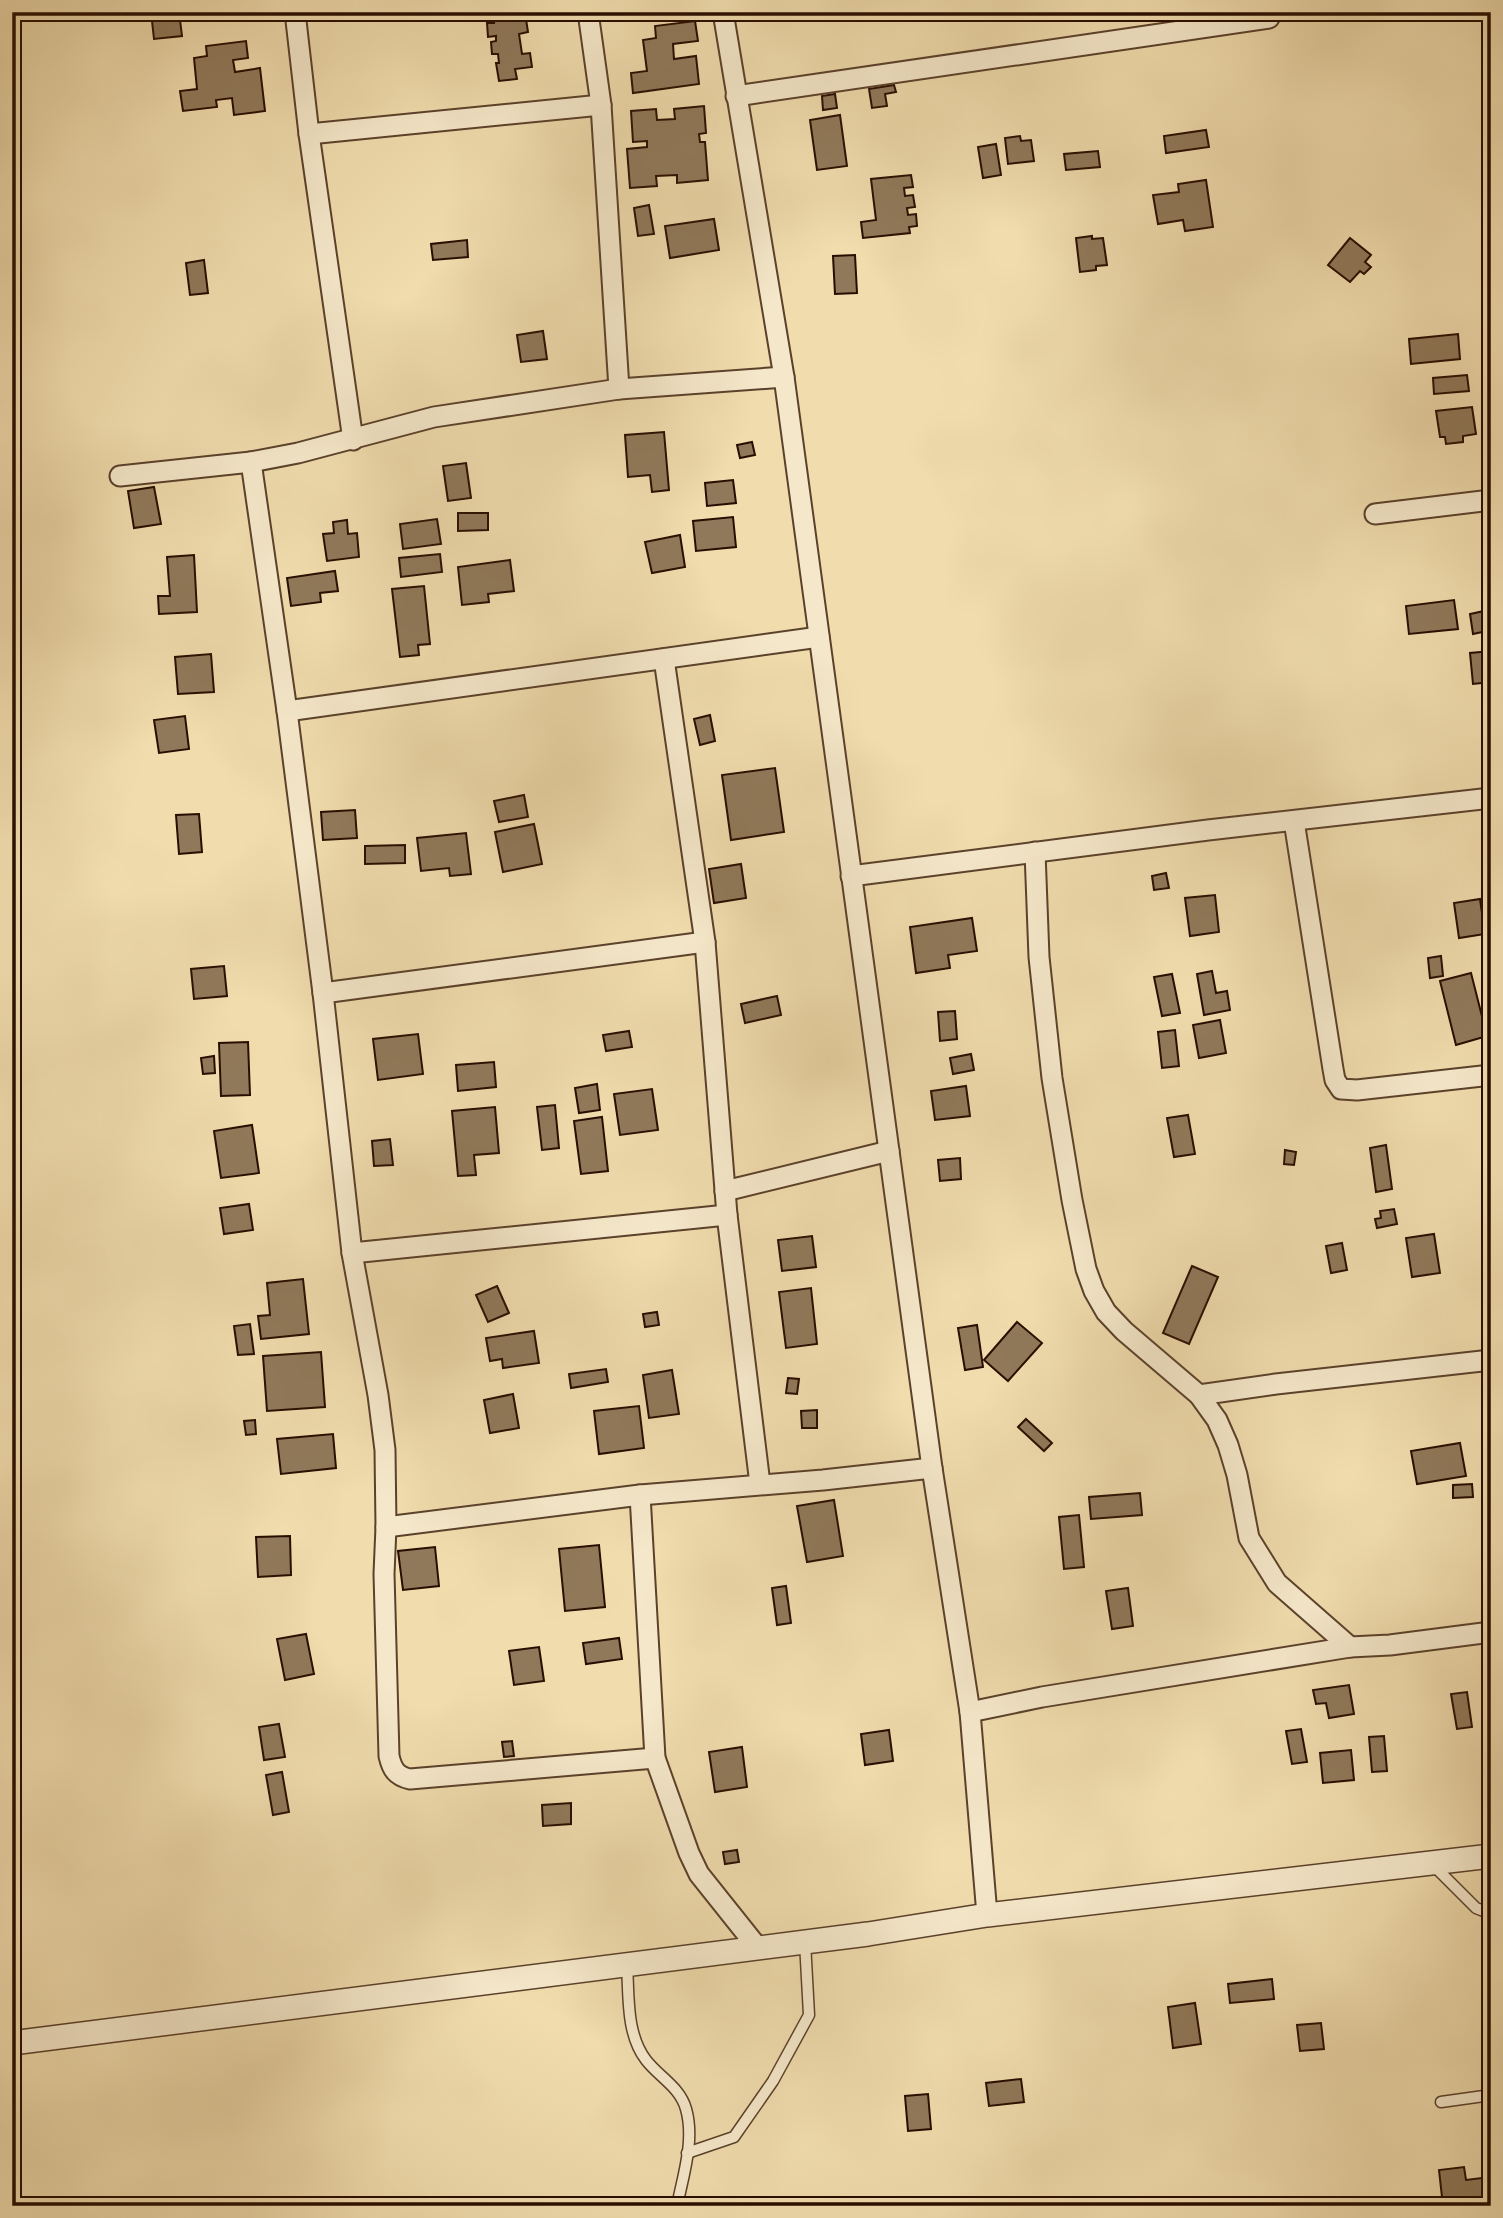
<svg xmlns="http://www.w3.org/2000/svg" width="1503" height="2218" font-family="'IM FELL English',serif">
	<rect width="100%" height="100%" fill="#f0dcad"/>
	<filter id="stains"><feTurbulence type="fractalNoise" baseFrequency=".00286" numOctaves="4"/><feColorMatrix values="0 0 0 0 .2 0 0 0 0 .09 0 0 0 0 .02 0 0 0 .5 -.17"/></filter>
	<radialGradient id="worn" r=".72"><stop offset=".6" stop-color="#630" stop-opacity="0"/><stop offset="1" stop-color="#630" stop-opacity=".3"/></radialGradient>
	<g fill="#90795a" stroke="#290d00" stroke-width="2">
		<path d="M151 12H179L182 36 154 39Z"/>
		<path d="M516 12 517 20 526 19 528 32 519 34 522 54 530 53 532 67 515 69 517 79 499 81 496 63H499L498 54H492L491 42 496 41V36L488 37 487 23H494L493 13Z"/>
		<path d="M695 21 698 41 673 44 674 59 696 56 699 84 633 93 631 73 647 71 643 40 656 38 655 26Z"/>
		<path d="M246 41 248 58 233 60 235 72 260 68 265 111 234 115 232 98 216 100 217 107 183 111 180 91 197 89 194 58 207 56 206 46Z"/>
		<path d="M894 85 896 92 885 94 887 106 872 108 869 89Z"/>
		<path d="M835 94 837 108 823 110 822 96Z"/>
		<path d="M704 106 706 133 699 134 700 142H705L708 180 677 183V175L656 176 657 186 630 188 627 149 647 147V141L633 142 631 111 656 109 657 120 675 119 674 109Z"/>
		<path d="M840 115 847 166 817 170 810 120Z"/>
		<path d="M1206 130 1209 147 1166 153 1164 136Z"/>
		<path d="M1020 136 1021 141 1031 140 1034 161 1008 164 1005 138Z"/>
		<path d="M996 144 1001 175 983 178 978 147Z"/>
		<path d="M1098 151 1100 167 1066 170 1064 154Z"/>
		<path d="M911 175 913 187 904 188 905 196 913 195 915 207 907 208 908 215 916 214 917 226 909 227 910 233 863 238 861 222 876 220 871 179Z"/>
		<path d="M1206 180 1213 227 1185 231 1183 220 1158 224 1153 195 1179 192 1178 184Z"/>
		<path d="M649 205 654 234 638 236 634 208Z"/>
		<path d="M714 219 719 250 670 258 665 226Z"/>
		<path d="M1092 236V239L1103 238 1107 265 1096 266V270L1080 272 1076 238Z"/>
		<path d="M1350 238 1371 255 1365 262 1371 267 1364 274 1360 271 1350 282 1328 265Z"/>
		<path d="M467 240 468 257 433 260 431 244Z"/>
		<path d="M855 255 857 293 835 294 833 256Z"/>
		<path d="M204 260 208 293 190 295 186 263Z"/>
		<path d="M543 331 547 359 521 362 517 335Z"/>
		<path d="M1458 334 1460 359 1411 364 1409 339Z"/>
		<path d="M1467 375 1469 391 1434 394 1433 378Z"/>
		<path d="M1472 407 1476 434 1463 436V442L1446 444 1445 437H1440L1436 411Z"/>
		<path d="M664 432 669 490 652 492 650 475 628 477 625 435Z"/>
		<path d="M752 442 755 455 740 458 737 445Z"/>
		<path d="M466 463 471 498 448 501 443 466Z"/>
		<path d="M733 480 736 503 707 506 705 483Z"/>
		<path d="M154 487 161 524 134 528 128 491Z"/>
		<path d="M458 513H488V530L458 531Z"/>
		<path d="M733 517 736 547 696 551 693 521Z"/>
		<path d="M437 519 441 544 403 549 400 524Z"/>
		<path d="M347 520 348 534 357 533 359 557 327 561 323 534 334 533 333 522Z"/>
		<path d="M680 535 685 567 652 573 645 542Z"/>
		<path d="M440 554 442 572 401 577 399 558Z"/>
		<path d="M194 555 197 612 159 614 158 596H170L167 557Z"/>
		<path d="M510 560 514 591 488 594 489 602 462 605 458 567Z"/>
		<path d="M335 571 338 591 320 593 321 602 291 606 287 578Z"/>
		<path d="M424 586 430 644 418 645 419 655 400 657 392 589Z"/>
		<path d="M1454 600 1458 629 1409 634 1406 606Z"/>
		<path d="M1484 611 1487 631 1473 634 1470 614Z"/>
		<path d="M1491 651V682L1473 684 1470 653Z"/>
		<path d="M211 654 214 692 178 694 175 657Z"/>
		<path d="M710 715 715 741 700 745 694 719Z"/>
		<path d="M185 716 189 749 159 753 154 720Z"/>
		<path d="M775 768 784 832 731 840 722 775Z"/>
		<path d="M524 795 528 817 499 822 494 801Z"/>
		<path d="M355 810 357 838 323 840 321 812Z"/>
		<path d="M199 814 202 852 179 854 176 815Z"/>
		<path d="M534 824 542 864 503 872 495 832Z"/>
		<path d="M466 833 471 874 450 876 449 868 421 871 417 838Z"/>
		<path d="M405 845V863L365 864V846Z"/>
		<path d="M741 864 746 898 714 903 709 869Z"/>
		<path d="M1166 873 1169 888 1154 890 1152 876Z"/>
		<path d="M1215 895 1219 932 1190 936 1185 898Z"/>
		<path d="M1480 899 1485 934 1459 938 1454 903Z"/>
		<path d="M972 918 977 951 948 955 950 968 916 973 910 927Z"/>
		<path d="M1441 956 1443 976 1430 978 1428 958Z"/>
		<path d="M224 966 227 996 194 999 191 969Z"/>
		<path d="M1212 971 1216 993 1227 991 1230 1010 1204 1015 1197 974Z"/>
		<path d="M1471 973 1487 1036 1456 1045 1440 981Z"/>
		<path d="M1172 974 1180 1013 1162 1016 1154 977Z"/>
		<path d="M777 996 781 1015 745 1023 741 1004Z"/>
		<path d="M955 1011 957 1039 940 1041 938 1012Z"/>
		<path d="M1220 1020 1226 1053 1199 1058 1193 1025Z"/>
		<path d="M1175 1030 1179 1066 1162 1068 1158 1032Z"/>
		<path d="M629 1031 632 1047 606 1051 603 1035Z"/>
		<path d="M418 1034 423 1074 378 1080 373 1039Z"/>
		<path d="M248 1042 250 1095 221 1096 219 1043Z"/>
		<path d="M971 1054 974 1070 953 1074 950 1058Z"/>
		<path d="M214 1056 215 1073 203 1074 201 1058Z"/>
		<path d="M494 1062 496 1087 458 1091 456 1065Z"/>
		<path d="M597 1084 600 1110 579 1113 575 1088Z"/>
		<path d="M966 1086 970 1116 935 1120 931 1091Z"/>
		<path d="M652 1089 658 1130 620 1135 614 1094Z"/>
		<path d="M555 1105 559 1148 542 1150 537 1107Z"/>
		<path d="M495 1107 499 1153 474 1155 476 1175 458 1176 452 1111Z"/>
		<path d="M1188 1115 1195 1154 1174 1157 1167 1118Z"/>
		<path d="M602 1117 608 1171 581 1174 574 1121Z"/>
		<path d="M252 1125 259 1173 221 1178 214 1131Z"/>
		<path d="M390 1139 393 1165 374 1166 372 1141Z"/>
		<path d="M1386 1145 1392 1189 1376 1192 1370 1148Z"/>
		<path d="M1285 1150 1296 1152 1294 1165 1284 1164Z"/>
		<path d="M960 1158 961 1179 940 1181 938 1160Z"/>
		<path d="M249 1204 253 1230 224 1234 220 1208Z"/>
		<path d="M1394 1209 1397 1224 1377 1228 1375 1219 1381 1218 1380 1211Z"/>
		<path d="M1434 1234 1440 1273 1412 1277 1406 1238Z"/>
		<path d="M812 1236 816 1267 782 1271 778 1240Z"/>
		<path d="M1342 1243 1347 1270 1331 1273 1326 1246Z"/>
		<path d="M1192 1266 1218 1277 1189 1344 1163 1333Z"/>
		<path d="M303 1279 309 1334 261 1339 258 1316 270 1315 267 1283Z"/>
		<path d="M497 1286 509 1313 488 1322 476 1295Z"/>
		<path d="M811 1288 817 1344 786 1348 779 1292Z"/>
		<path d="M657 1312 659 1325 645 1327 643 1314Z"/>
		<path d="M1017 1322 1042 1343 1008 1381 984 1360Z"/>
		<path d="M250 1324 254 1354 238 1355 234 1326Z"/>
		<path d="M977 1325 983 1367 965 1370 958 1328Z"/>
		<path d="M534 1331 539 1363 503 1368 502 1359 490 1361 486 1338Z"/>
		<path d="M321 1352 325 1407 267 1411 263 1356Z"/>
		<path d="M606 1369 608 1382 571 1388 569 1374Z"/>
		<path d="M672 1370 679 1414 649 1418 643 1375Z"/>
		<path d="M788 1378 799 1379 797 1394 786 1393Z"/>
		<path d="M513 1394 519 1428 490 1433 484 1400Z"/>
		<path d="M639 1406 644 1448 599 1454 594 1411Z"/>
		<path d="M817 1410V1428H802L801 1411Z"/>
		<path d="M1026 1419 1052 1443 1044 1451 1018 1427Z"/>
		<path d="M255 1420 256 1434 246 1435 244 1421Z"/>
		<path d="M333 1434 336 1468 281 1474 277 1439Z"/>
		<path d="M1460 1443 1466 1476 1417 1484 1411 1451Z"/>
		<path d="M1472 1484 1473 1497 1453 1498V1485Z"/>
		<path d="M1140 1493 1142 1515 1091 1519 1089 1497Z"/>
		<path d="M834 1500 843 1556 807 1562 797 1506Z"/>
		<path d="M1079 1515 1084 1567 1064 1569 1059 1517Z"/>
		<path d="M290 1536 291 1575 258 1577 256 1537Z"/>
		<path d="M599 1545 605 1607 565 1611 559 1549Z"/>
		<path d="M435 1547 439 1586 403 1590 398 1551Z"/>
		<path d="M786 1586 791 1623 777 1625 772 1588Z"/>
		<path d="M1128 1588 1133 1626 1112 1629 1106 1591Z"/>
		<path d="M306 1634 314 1674 285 1680 277 1639Z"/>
		<path d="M619 1638 622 1659 586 1664 583 1643Z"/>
		<path d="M539 1647 544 1681 514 1685 509 1651Z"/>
		<path d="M1349 1685 1354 1714 1329 1718 1326 1703 1316 1704 1313 1690Z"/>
		<path d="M1467 1692 1472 1727 1457 1729 1451 1694Z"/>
		<path d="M279 1724 285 1757 264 1760 259 1727Z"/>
		<path d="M1301 1729 1307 1762 1292 1764 1286 1731Z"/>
		<path d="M889 1730 893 1761 865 1765 861 1734Z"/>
		<path d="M1384 1736 1387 1771 1372 1772 1369 1737Z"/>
		<path d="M512 1741 514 1756 504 1757 502 1742Z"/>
		<path d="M742 1747 747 1787 715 1792 709 1752Z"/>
		<path d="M1351 1750 1354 1780 1323 1783 1320 1753Z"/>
		<path d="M282 1772 289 1812 273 1815 266 1775Z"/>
		<path d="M571 1803V1824L543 1826 542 1805Z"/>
		<path d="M737 1850 739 1862 725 1864 723 1852Z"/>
		<path d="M1272 1979 1274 1999 1230 2003 1228 1984Z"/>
		<path d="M1195 2003 1201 2044 1173 2048 1168 2007Z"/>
		<path d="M1321 2023 1324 2049 1300 2051 1297 2025Z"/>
		<path d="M1021 2079 1024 2102 989 2106 986 2083Z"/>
		<path d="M928 2094 931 2129 908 2131 905 2096Z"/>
		<path d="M1464 2167 1466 2180 1491 2177V2203L1443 2206 1439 2170Z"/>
	</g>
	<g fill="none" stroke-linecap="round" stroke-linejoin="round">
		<defs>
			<g id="service">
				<path d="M1434 1866 1476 1908 1491 1914"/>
				<path d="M627 1965C629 1996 626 2034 646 2060 659 2077 680 2087 686 2109 695 2140 683 2176 677 2206"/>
				<path d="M1441 2102 1491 2095"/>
				<path d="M687 2153 734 2137 773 2081 809 2015 805 1942"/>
				<path d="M1162 2206 1181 2204"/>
			</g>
			<g id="minor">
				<path d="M295 12 309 134 353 440"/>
				<path d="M588 12 601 105 619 389"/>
				<path d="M723 12 784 377 932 1468 970 1712 987 1915"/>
				<path d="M736 96 1269 18"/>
				<path d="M309 134 601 105"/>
				<path d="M251 462 287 711 323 993 352 1253 378 1395 385 1450 386 1527 384 1574 389 1756C392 1769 396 1776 410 1779L655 1758"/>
				<path d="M120 476 251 462 298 453 434 417 619 389 784 377"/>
				<path d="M1375 514 1491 500"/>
				<path d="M664 659 705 942 727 1215 760 1484"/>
				<path d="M287 711 819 637"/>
				<path d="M1294 821 1333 1069 1335 1080 1341 1089 1357 1090 1491 1075"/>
				<path d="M1035 852 1039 957 1052 1078 1072 1200 1086 1269 1094 1291 1106 1312 1124 1331 1199 1395 1217 1420 1228 1445 1237 1475 1249 1538 1277 1583 1350 1647"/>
				<path d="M851 876 1208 830 1491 798"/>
				<path d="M323 993 705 942"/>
				<path d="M725 1191 889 1151"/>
				<path d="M352 1253 727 1215"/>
				<path d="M1199 1395 1276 1384 1491 1360"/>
				<path d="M640 1495 655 1758 689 1853 699 1874 758 1948"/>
				<path d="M386 1527 640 1495 823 1480 932 1468"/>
				<path d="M970 1712 1042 1697 1350 1647 1390 1645 1491 1632"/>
			</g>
			<path id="tertiary" d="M12 2043 868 1934 987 1915 1491 1856"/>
		</defs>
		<use href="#service" stroke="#5b412b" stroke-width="13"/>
		<use href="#minor" stroke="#5b412b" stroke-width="23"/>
		<use href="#tertiary" stroke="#5b412b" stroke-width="26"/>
		<use href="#service" stroke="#f5e8ca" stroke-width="10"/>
		<use href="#minor" stroke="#f5e8ca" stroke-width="19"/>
		<use href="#tertiary" stroke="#f5e8ca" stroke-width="23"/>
	</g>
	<rect width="1503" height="2218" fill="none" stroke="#f0dcad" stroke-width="42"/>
	<rect x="14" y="14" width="1475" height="2190" fill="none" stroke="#290d00" stroke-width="3.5"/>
	<rect x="21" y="21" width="1461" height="2176" fill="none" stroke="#290d00" stroke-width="2"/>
	<rect width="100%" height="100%" filter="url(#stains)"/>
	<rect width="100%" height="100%" fill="url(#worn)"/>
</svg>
